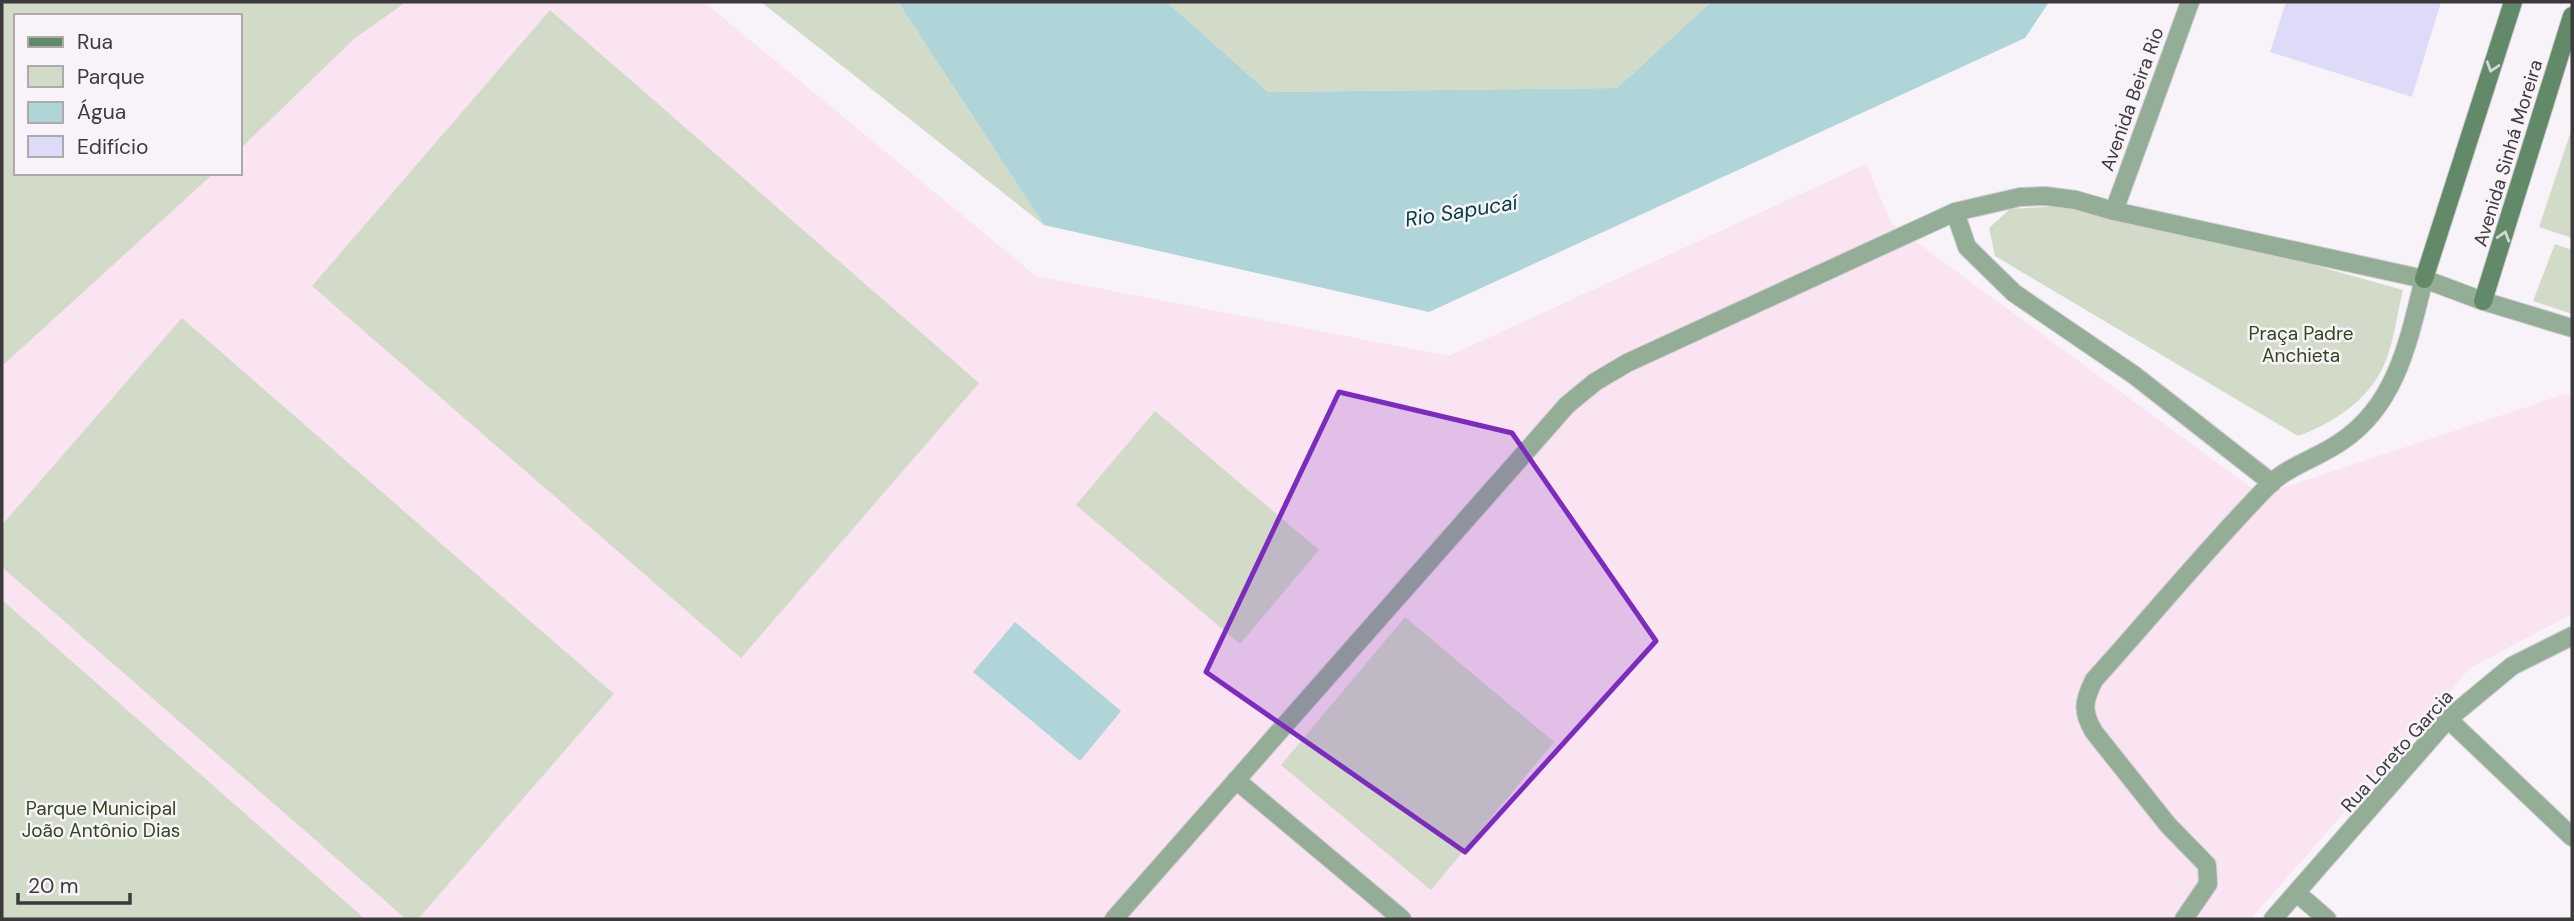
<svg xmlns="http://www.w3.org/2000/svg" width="2574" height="921" font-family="'DM Sans',sans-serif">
	<rect width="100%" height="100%" fill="#f8f3f9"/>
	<path fill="#fae4f1" d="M240 2H704L1036 276 1449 356 1866 164 1892 224 2261 495 2565 394 2572 397V614L2470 668 2251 919H2V265L85 173H240Z"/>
	<g fill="#d1dbc7">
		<path d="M2 2H406L355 38 240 149V16H16V173H214L2 366Z"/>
		<path d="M761 2H898L1044 225Z"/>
		<path d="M1167 2H1711L1617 88 1268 92Z"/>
		<path d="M550 10 979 383 741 658 312 286Z"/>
		<path d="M2572 128V238L2539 227Z"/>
		<path d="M2095 204 2403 290C2397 314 2394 343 2384 365 2368 401 2333 423 2298 436L1995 256 1989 228 2010 209Z"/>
		<path d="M2555 244 2572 250V314L2533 301Z"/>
		<path d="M182 318 614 694 418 919H406L2 567V525Z"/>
		<path d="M1155 411 1319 550 1240 644 1076 505Z"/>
		<path d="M2 600 365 919H2Z"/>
		<path d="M1405 617 1554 742 1431 890 1281 765Z"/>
	</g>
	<g fill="#afd5d9">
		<path d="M898 2H1167L1268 92 1617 88 1711 2H2049L2025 38 1429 312 1044 225Z"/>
		<path d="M1015 622 1121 711 1080 761 973 672Z"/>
	</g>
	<path fill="#dedbf9" d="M2286 2H2441L2412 97 2270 52Z"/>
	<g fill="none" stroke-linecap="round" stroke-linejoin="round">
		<defs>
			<g id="lane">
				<path d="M1955 212 1967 247 2014 293 2134 375 2272 483"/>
				<path d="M1236 780 1402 919"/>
				<path d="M1114 919 1567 405 1595 382 1627 363 1955 212 2020 197 2045 196 2076 200 2114 211"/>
				<path d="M2184 919 2208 884 2207 865 2168 825 2094 732C2082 712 2083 702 2094 680 2152 616 2208 547 2269 485 2288 466 2320 457 2342 441 2397 404 2409 339 2424 279"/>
			</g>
			<g id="street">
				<path d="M2190 2 2114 211 2424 279 2483 301 2572 328"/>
				<path d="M2448 719 2572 837"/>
				<path d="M2298 894 2327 919"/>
				<path d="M2273 919 2448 719 2512 666 2572 636"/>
			</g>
			<g id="secondary">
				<path d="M2424 279 2513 2"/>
				<path d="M2483 301 2572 16"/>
			</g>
		</defs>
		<use href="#lane" stroke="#d2ced3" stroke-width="20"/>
		<use href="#street" stroke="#d2ced3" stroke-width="20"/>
		<use href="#secondary" stroke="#d2ced3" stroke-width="20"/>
		<use href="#lane" stroke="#93ad96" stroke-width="18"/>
		<use href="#street" stroke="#93ad96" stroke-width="18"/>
		<use href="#secondary" stroke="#628a68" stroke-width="18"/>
	</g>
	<defs><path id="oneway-chevron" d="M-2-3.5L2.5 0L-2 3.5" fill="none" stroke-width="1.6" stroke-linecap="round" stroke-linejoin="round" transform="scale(1.75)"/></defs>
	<g stroke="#d2d9d5">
		<use href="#oneway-chevron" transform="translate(2492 67) rotate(108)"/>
		<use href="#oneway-chevron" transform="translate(2504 236) rotate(-73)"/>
	</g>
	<path fill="#7b2cbf" fill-opacity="0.2" stroke="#7b2cbf" stroke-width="5" stroke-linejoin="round" d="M1339 392 1512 433 1656 641 1465 852 1206 672Z"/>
	<g text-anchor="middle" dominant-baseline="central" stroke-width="5" stroke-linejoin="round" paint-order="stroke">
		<g font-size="19" fill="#3c3a3c" stroke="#f8f3f9">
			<text transform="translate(2132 99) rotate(-70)">Avenida Beira Rio</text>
			<text transform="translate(2508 153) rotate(-73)">Avenida Sinhá Moreira</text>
			<text transform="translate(2397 751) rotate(-48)">Rua Loreto Garcia</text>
		</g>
		<g font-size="19" fill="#32451b" stroke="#f8f3f9">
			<text x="2301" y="333">Praça Padre<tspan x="2301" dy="22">Anchieta</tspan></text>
			<text x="101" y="808">Parque Municipal<tspan x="101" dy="22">João Antônio Dias</tspan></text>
		</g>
		<g font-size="21" font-style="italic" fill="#034045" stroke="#f8f3f9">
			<text transform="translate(1461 211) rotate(-9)">Rio Sapucaí</text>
		</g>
	</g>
	<rect width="2574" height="921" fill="none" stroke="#3c3a3c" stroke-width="7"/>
	<rect x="14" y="14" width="228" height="161" fill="#f8f3f9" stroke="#ada9ad" stroke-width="2"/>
	<rect x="28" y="37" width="35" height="10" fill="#628a68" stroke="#ada9ad" stroke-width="2"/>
	<text x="77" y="49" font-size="21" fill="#3c3a3c">Rua</text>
	<rect x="28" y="66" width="35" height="21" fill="#d1dbc7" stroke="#ada9ad" stroke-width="2"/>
	<text x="77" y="84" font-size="21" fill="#3c3a3c">Parque</text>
	<rect x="28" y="102" width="35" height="21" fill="#afd5d9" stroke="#ada9ad" stroke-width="2"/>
	<text x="77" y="119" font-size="21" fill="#3c3a3c">Água</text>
	<rect x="28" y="136" width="35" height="21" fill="#dedbf9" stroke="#ada9ad" stroke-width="2"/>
	<text x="77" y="154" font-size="21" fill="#3c3a3c">Edifício</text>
	<path d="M18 893v10h112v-10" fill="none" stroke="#3c3a3c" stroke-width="3.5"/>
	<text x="28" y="893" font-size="21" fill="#3c3a3c" stroke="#f8f3f9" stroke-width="5" paint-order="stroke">20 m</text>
</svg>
